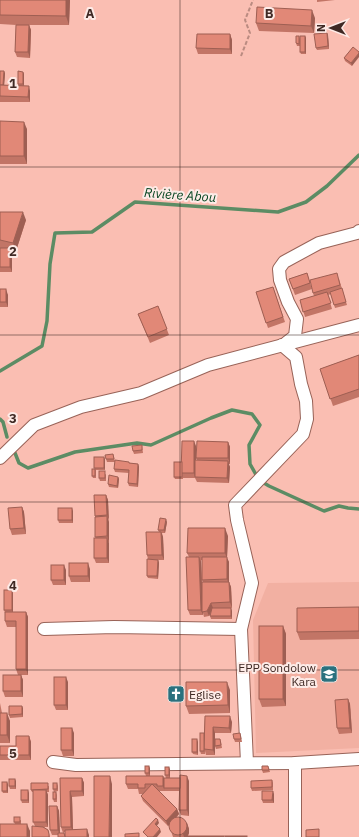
<svg xmlns="http://www.w3.org/2000/svg" width="359" height="837" font-family="'IBM Plex Sans',sans-serif">
	<rect width="100%" height="100%" fill="#fabeb2"/>
	<path fill="#f2b0a2" d="M359 582V748L256 753 253 620 268 583Z"/>
	<g fill="none" stroke-linecap="round" stroke-linejoin="round">
		<g stroke="#5c8c64" stroke-width="3.5">
			<path d="M0 371 42 346 47 321 50 264 55 233 92 232 135 202 278 212 306 202 327 186 359 155"/>
			<path d="M0 419 3 422 7 437"/>
			<path d="M15 453 19 463 28 468 75 452 137 443 151 445 211 418 232 410 252 414 260 425 249 445 250 464 259 480 269 486 324 511 339 506 348 508 359 509"/>
		</g>
		<defs>
			<g id="street">
				<path d="M286 343 295 336 297 319 288 302 280 280 279 269 284 262 319 243 357 233 359 231"/>
				<path d="M0 458 34 425 81 407 141 393 208 365 359 325"/>
				<path d="M44 629 114 627 241 629"/>
				<path d="M53 762 76 765 295 763 359 759"/>
				<path d="M247 763 241 629 252 583 237 520 235 505 303 434 307 419 306 401 301 384 296 357 282 345"/>
				<path d="M295 837V763"/>
			</g>
		</defs>
		<use href="#street" stroke="#986358" stroke-width="14"/>
		<path stroke="#ba8b81" stroke-width="2" stroke-dasharray="4 2" stroke-linecap="butt" d="M241 56 250 33 245 20 253 0"/>
		<use href="#street" stroke="#fff" stroke-width="12"/>
	</g>
	<g fill="#c27566" fill-rule="evenodd">
		<path d="M0 0H70L69 25H29L31 30 30 58 17 57 15 52 16 25 0 24Z"/>
		<path d="M317 0H335L317 2Z"/>
		<path d="M315 18 314 33 259 31 256 23Z"/>
		<path d="M327 33 328 35 329 49 317 50 316 48Z"/>
		<path d="M230 34 232 40V54H198L196 48Z"/>
		<path d="M299 36 300 39V46H297L296 43Z"/>
		<path d="M305 36 306 38V54H301L300 52Z"/>
		<path d="M353 47 352 66 345 61 344 58Z"/>
		<path d="M0 71 5 73 4 85 18 86V84L23 72 24 74V86L30 91V102H0Z"/>
		<path d="M0 121 27 129V164H0Z"/>
		<path d="M0 212 26 220 16 251 11 250 12 253V272H0Z"/>
		<path d="M307 273 312 289 295 295 289 279Z"/>
		<path d="M339 279 347 305 335 308 331 294 328 295 332 309 305 317 300 300 314 296 313 293Z"/>
		<path d="M273 287 285 322 268 328 256 292Z"/>
		<path d="M0 289 8 295V307H0Z"/>
		<path d="M158 306 169 335 150 343 138 314Z"/>
		<path d="M359 355V397L333 406 320 369Z"/>
		<path d="M228 442 230 447V464H228L230 467 229 483 197 482 195 478H183V477V479H175L174 477 182 462 196 446V460H197L196 458Z"/>
		<path d="M142 445 143 453 134 454 133 451Z"/>
		<path d="M113 454 114 457 115 462H107L106 459Z"/>
		<path d="M105 459V470H96V478H93L92 476 95 469 94 468Z"/>
		<path d="M130 463 138 464 139 467 138 487 129 486 128 483 129 473 115 472 114 469Z"/>
		<path d="M106 474V481H100L99 478Z"/>
		<path d="M118 477 119 479 118 488 109 487 108 484Z"/>
		<path d="M106 495 108 500 109 542H108L109 543V563H96L94 558 96 538 95 537V516Z"/>
		<path d="M22 507 24 512 26 534 12 535 10 529Z"/>
		<path d="M73 511V523H59L58 520Z"/>
		<path d="M167 522 165 533H162L163 537 164 560H158L159 563 158 579 148 578 147 576 148 559 147 555 159 532 158 530Z"/>
		<path d="M228 536 227 558 229 562V582L231 587 232 608H220L232 611V619H211L210 616 212 610 209 616 204 617 203 613V615H190L188 610 189 557 187 553ZM201 560H202V580L203 582H202L201 562Z"/>
		<path d="M90 569V582H71L69 576Z"/>
		<path d="M66 570V585H53L51 580Z"/>
		<path d="M13 593V612H26L28 617V675H18L16 669V627H7L5 621V613L4 610Z"/>
		<path d="M359 607V639L300 640 297 632Z"/>
		<path d="M283 626 286 634V706L262 707 259 699Z"/>
		<path d="M21 675 23 680V697H5L3 691Z"/>
		<path d="M68 682V710H56L54 705Z"/>
		<path d="M230 690V713L189 714 186 706Z"/>
		<path d="M348 699 350 704 352 733 339 734 337 728Z"/>
		<path d="M0 703 2 713 10 721V743H0Z"/>
		<path d="M23 708V717L10 718 9 715Z"/>
		<path d="M205 716 232 722 231 733H215V739H220L221 742 222 748 216 749 215 746V741V755H206L205 751V754H201L200 751 204 735Z"/>
		<path d="M74 733V756H63L61 750Z"/>
		<path d="M240 733 241 736 242 742H235L234 739Z"/>
		<path d="M29 736 31 742V760H0V746H16Z"/>
		<path d="M198 742V755L193 754 192 752Z"/>
		<path d="M169 767 170 770V778L189 781V816L181 815 179 810 180 791H165V790V791H159L177 809 179 814 176 818 187 823 189 829V833L188 836H224V837H173L170 828V824L168 826 143 801 141 796 143 794H139L138 789H128L126 784 146 776 145 773 150 768V776H163L164 779 166 778 165 775Z"/>
		<path d="M269 768 270 772 263 773 262 770Z"/>
		<path d="M60 778H82L84 783V796L72 797 73 830 89 835H52L50 830 57 806 59 811 60 833 65 835V832L63 833 61 827Z"/>
		<path d="M272 780 273 783V790L252 791 251 788Z"/>
		<path d="M16 781V789H10L9 786Z"/>
		<path d="M57 783 58 786V791L54 792 53 789Z"/>
		<path d="M8 784V793H3L2 791Z"/>
		<path d="M49 786V792H47L48 795V827H44L48 830 50 837H32L35 826 33 822V792H32L31 790Z"/>
		<path d="M56 792 57 795V802H54L53 799Z"/>
		<path d="M29 793V803H22L21 800Z"/>
		<path d="M274 794V803H263L262 800Z"/>
		<path d="M21 820V824L30 831V837L15 824 14 822Z"/>
	</g>
	<g fill="#9e5f53">
		<path d="M66 0H70L69 25 66 16Z"/>
		<path d="M312 10 315 18 314 33 311 26Z"/>
		<path d="M29 25 31 30 30 58 28 52Z"/>
		<path d="M327 33 328 35 329 49 328 46Z"/>
		<path d="M230 34 232 40V54L230 49Z"/>
		<path d="M305 36 306 38V54L305 52Z"/>
		<path d="M359 53V57L352 66 351 63Z"/>
		<path d="M4 71 5 73 4 88 3 85Z"/>
		<path d="M23 72 24 74V87L23 84Z"/>
		<path d="M29 86 30 91V102L28 97Z"/>
		<path d="M24 122 27 129V164L24 156Z"/>
		<path d="M23 212 26 220 16 251 13 243Z"/>
		<path d="M10 248 12 253V272L10 267Z"/>
		<path d="M6 289 8 295V307L6 302Z"/>
		<path d="M194 441 196 446V477H195L194 473Z"/>
		<path d="M228 442 230 447V464L228 458Z"/>
		<path d="M104 457 105 459V470L104 468Z"/>
		<path d="M228 461 230 467 229 483 227 478Z"/>
		<path d="M138 464 139 467 138 487 137 484Z"/>
		<path d="M118 477 119 479 118 488 117 486Z"/>
		<path d="M106 495 108 500 109 520 107 515Z"/>
		<path d="M22 507 24 512 26 534 24 528Z"/>
		<path d="M72 508 73 511V523L72 520Z"/>
		<path d="M107 516 109 522V542L107 536Z"/>
		<path d="M166 519 167 522 165 533 164 530Z"/>
		<path d="M225 528 228 536 227 558 229 562V585L227 579V559L225 553Z"/>
		<path d="M161 532 163 537 164 560 162 555Z"/>
		<path d="M107 538 109 543V563L107 558Z"/>
		<path d="M199 557 201 562 203 615 201 610Z"/>
		<path d="M158 560 159 563 158 579 157 576Z"/>
		<path d="M88 563 90 569V582L88 576Z"/>
		<path d="M64 565 66 570V585L64 580Z"/>
		<path d="M229 582 231 587 232 608 230 602Z"/>
		<path d="M12 590 13 593V613L12 610Z"/>
		<path d="M211 603 213 608 209 616 207 611Z"/>
		<path d="M231 608 232 611V619L231 616Z"/>
		<path d="M26 612 28 617V675L26 669Z"/>
		<path d="M283 626 286 634V706L283 699Z"/>
		<path d="M21 675 23 680V697L21 691Z"/>
		<path d="M66 677 68 682V710L66 705Z"/>
		<path d="M227 682 230 690V713L228 705Z"/>
		<path d="M348 699 350 704 352 733 350 728Z"/>
		<path d="M22 706 23 708V717L22 714Z"/>
		<path d="M7 713 10 721V743L7 735Z"/>
		<path d="M230 716 232 722 231 733 229 728Z"/>
		<path d="M213 727 215 733V755L213 750Z"/>
		<path d="M72 728 74 733V756L72 750Z"/>
		<path d="M29 736 31 742V760L29 755Z"/>
		<path d="M197 739 198 742V755L197 752Z"/>
		<path d="M149 766 150 768V776L149 773Z"/>
		<path d="M169 767 170 770V778L169 775Z"/>
		<path d="M110 776 112 784V837H109Z"/>
		<path d="M163 776 165 781 164 788 165 791 163 786Z"/>
		<path d="M187 776 189 781V816L187 810Z"/>
		<path d="M82 778 84 783V796L82 791Z"/>
		<path d="M15 779 16 781V789L15 786Z"/>
		<path d="M7 782 8 784V793L7 791Z"/>
		<path d="M28 790 29 793V803L28 800Z"/>
		<path d="M46 790 48 795V827L46 822Z"/>
		<path d="M70 791 72 797 73 832 71 827Z"/>
		<path d="M273 791 274 794V803L272 800Z"/>
		<path d="M57 806 59 811 60 835 58 830Z"/>
		<path d="M177 809 179 814 168 826 166 821Z"/>
		<path d="M158 820 159 823 156 827 155 824Z"/>
		<path d="M187 823 189 829V833L187 837H184L183 834Z"/>
		<path d="M27 824 30 831V837H27Z"/>
		<path d="M87 829 89 835V837H87Z"/>
		<path d="M160 829 161 832 157 837H153Z"/>
	</g>
	<g fill="#e18877" stroke="#9e5f53">
		<path d="M0 0H66V16L0 15Z"/>
		<path d="M257 7 312 10 311 26 256 23Z"/>
		<path d="M16 25H29L28 52H15Z"/>
		<path d="M327 33 328 46 316 48 314 34Z"/>
		<path d="M197 34H230V49L196 48Z"/>
		<path d="M296 36H299V44L296 43Z"/>
		<rect x="300" y="36" width="5" height="16"/>
		<path d="M353 47 359 52V53L351 63 344 58Z"/>
		<path d="M0 71H4L3 85H0Z"/>
		<path d="M18 71 23 72V84H18Z"/>
		<path d="M0 85 29 86 28 97 0 96Z"/>
		<path d="M0 121 24 122V156H0Z"/>
		<path d="M0 212H23L13 243 0 240Z"/>
		<rect x="0" y="248" width="10" height="19"/>
		<path d="M307 273 310 283 293 289 289 279Z"/>
		<path d="M337 273 340 285 313 293 310 280Z"/>
		<path d="M273 287 283 317 266 323 256 292Z"/>
		<path d="M342 288 346 302 334 305 330 292Z"/>
		<rect x="0" y="289" width="6" height="13"/>
		<path d="M327 292 331 303 303 312 300 300Z"/>
		<path d="M158 306 167 329 148 337 138 314Z"/>
		<path d="M359 355V389L330 399 320 369Z"/>
		<path d="M182 441H194V473H181Z"/>
		<path d="M197 441 228 442V458H196Z"/>
		<path d="M142 445V450L133 451 132 446Z"/>
		<path d="M113 454 114 459H106L105 455Z"/>
		<rect x="94" y="457" width="10" height="11"/>
		<path d="M115 460 129 462V463L138 464 137 484 128 483 129 470 114 469Z"/>
		<path d="M195 460 228 461 227 478 195 477Z"/>
		<rect x="174" y="462" width="8" height="15"/>
		<rect x="92" y="469" width="3" height="7"/>
		<rect x="99" y="471" width="6" height="7"/>
		<path d="M109 475 118 477 117 486 108 484Z"/>
		<path d="M94 495H106L107 515 95 516Z"/>
		<path d="M22 507 24 528 10 529 8 508Z"/>
		<rect x="58" y="508" width="14" height="12"/>
		<path d="M107 516V536L95 537V517Z"/>
		<path d="M160 518 166 519 164 530H158Z"/>
		<path d="M188 528H225V553H187Z"/>
		<path d="M146 532H161L162 555H147Z"/>
		<rect x="94" y="538" width="13" height="20"/>
		<path d="M186 557H199L201 610H188Z"/>
		<path d="M202 557H227V579L202 580Z"/>
		<path d="M147 559 158 560 157 576H147Z"/>
		<rect x="69" y="563" width="19" height="13"/>
		<rect x="51" y="565" width="13" height="15"/>
		<path d="M202 582H229L230 602 211 603 207 611 202 612Z"/>
		<rect x="4" y="590" width="8" height="20"/>
		<path d="M359 607V631L297 632V608Z"/>
		<path d="M212 608H231V616H210Z"/>
		<path d="M5 612H26V669H16V621H5Z"/>
		<rect x="259" y="626" width="24" height="73"/>
		<rect x="3" y="675" width="18" height="16"/>
		<rect x="54" y="677" width="12" height="28"/>
		<path d="M186 682H227L228 705 186 706Z"/>
		<path d="M348 699 350 728H337L335 700Z"/>
		<path d="M9 706H22V714L9 715Z"/>
		<rect x="0" y="713" width="7" height="22"/>
		<path d="M205 716H230L229 728 213 727V750L204 749Z"/>
		<rect x="61" y="728" width="11" height="22"/>
		<rect x="200" y="733" width="4" height="18"/>
		<path d="M240 733 241 739H234L233 734Z"/>
		<path d="M16 736H29V755H0V746H16Z"/>
		<rect x="192" y="739" width="5" height="13"/>
		<path d="M215 739H220L221 745 215 746Z"/>
		<rect x="145" y="766" width="4" height="7"/>
		<path d="M262 766H268L269 770H262Z"/>
		<rect x="165" y="767" width="4" height="8"/>
		<path d="M180 775 187 776V810H179Z"/>
		<path d="M94 776H110L109 837H94Z"/>
		<path d="M126 776H163V786H157V784H145V788H138V784H126Z"/>
		<path d="M60 778H82V791H70L71 827H61Z"/>
		<rect x="164" y="778" width="16" height="10"/>
		<rect x="9" y="779" width="6" height="7"/>
		<path d="M272 780V787L251 788V781Z"/>
		<rect x="2" y="782" width="5" height="9"/>
		<path d="M31 783H48V789L31 790Z"/>
		<rect x="53" y="783" width="4" height="6"/>
		<path d="M152 784 177 809 166 821 141 796Z"/>
		<rect x="21" y="790" width="7" height="10"/>
		<rect x="33" y="790" width="13" height="32"/>
		<path d="M262 791H273L272 800H262Z"/>
		<rect x="53" y="792" width="3" height="7"/>
		<path d="M49 806H57L58 830H50Z"/>
		<rect x="14" y="817" width="6" height="5"/>
		<circle cx="178" cy="826" r="9"/>
		<path d="M156 818 158 820 155 824 160 829 153 837H148L143 832Z"/>
		<rect x="0" y="824" width="27" height="13"/>
		<path d="M32 826 43 827 48 830 49 834V837H32Z"/>
		<path d="M87 829V837H65V830Z"/>
		<path d="M319 829V837H306V830Z"/>
		<path d="M58 833H64L65 837H58Z"/>
		<path d="M139 833V837H125V834Z"/>
		<rect x="187" y="836" width="37" height="1"/>
		<rect x="225" y="836" width="22" height="1"/>
	</g>
	<path fill="none" stroke="#3f2924" stroke-width="1" stroke-opacity="0.55" d="M180 0V837M0 167H359M0 335H359M0 502H359M0 670H359"/>
	<defs>
		<symbol id="school-square" viewBox="-11 -11 22 22"><rect x="-9" y="-9" width="18" height="18" rx="4" fill="#2a717e" stroke="#fdebe7"/><path d="M0-5L7-2L0 1L-7-2ZM-4 1L0 2.5L4 1V4Q0 6-4 4Z" fill="#fff"/></symbol>
		<symbol id="church-square" viewBox="-11 -11 22 22"><rect x="-9" y="-9" width="18" height="18" rx="4" fill="#2a717e" stroke="#fdebe7"/><path d="M-1.2-6h2.4v3.5h3.3v2.4h-3.3V6h-2.4V-.1h-3.3v-2.4h3.3Z" fill="#fff"/></symbol>
	</defs>
	<g fill-rule="evenodd">
		<use href="#school-square" x="319" y="664" width="20" height="20"/>
		<use href="#church-square" x="166" y="684" width="20" height="20"/>
	</g>
	<g text-anchor="middle" dominant-baseline="central" stroke-width="4" stroke-linejoin="round" paint-order="stroke">
		<g font-size="12" fill="#3f2924" stroke="#fdebe7" text-anchor="end">
			<text x="316" y="667">EPP Sondolow<tspan x="316" dy="14">Kara</tspan></text>
			<text x="189" y="694" text-anchor="start">Eglise</text>
		</g>
		<g font-size="13" font-style="italic" fill="#064521" stroke="#fdebe7">
			<text transform="translate(180 195) rotate(4)">Rivière Abou</text>
		</g>
	</g>
	<g font-size="13" text-anchor="middle" font-weight="bold" fill="#3f2924" stroke="#fdebe7" stroke-width="4" stroke-linejoin="round" paint-order="stroke">
		<text x="90" y="18">A</text>
		<text x="269" y="18">B</text>
		<text x="13" y="88">1</text>
		<text x="13" y="256">2</text>
		<text x="13" y="423">3</text>
		<text x="13" y="590">4</text>
		<text x="13" y="758">5</text>
	</g>
	<g transform="translate(331 28) rotate(270)" stroke="#fdebe7" stroke-width="3" paint-order="stroke">
	<path d="M0-3L7 15L0 10L-7 15Z" fill="#3f2924"/>
	<text y="-6" font-size="11" font-weight="bold" text-anchor="middle" fill="#3f2924">N</text>
	</g>
</svg>
